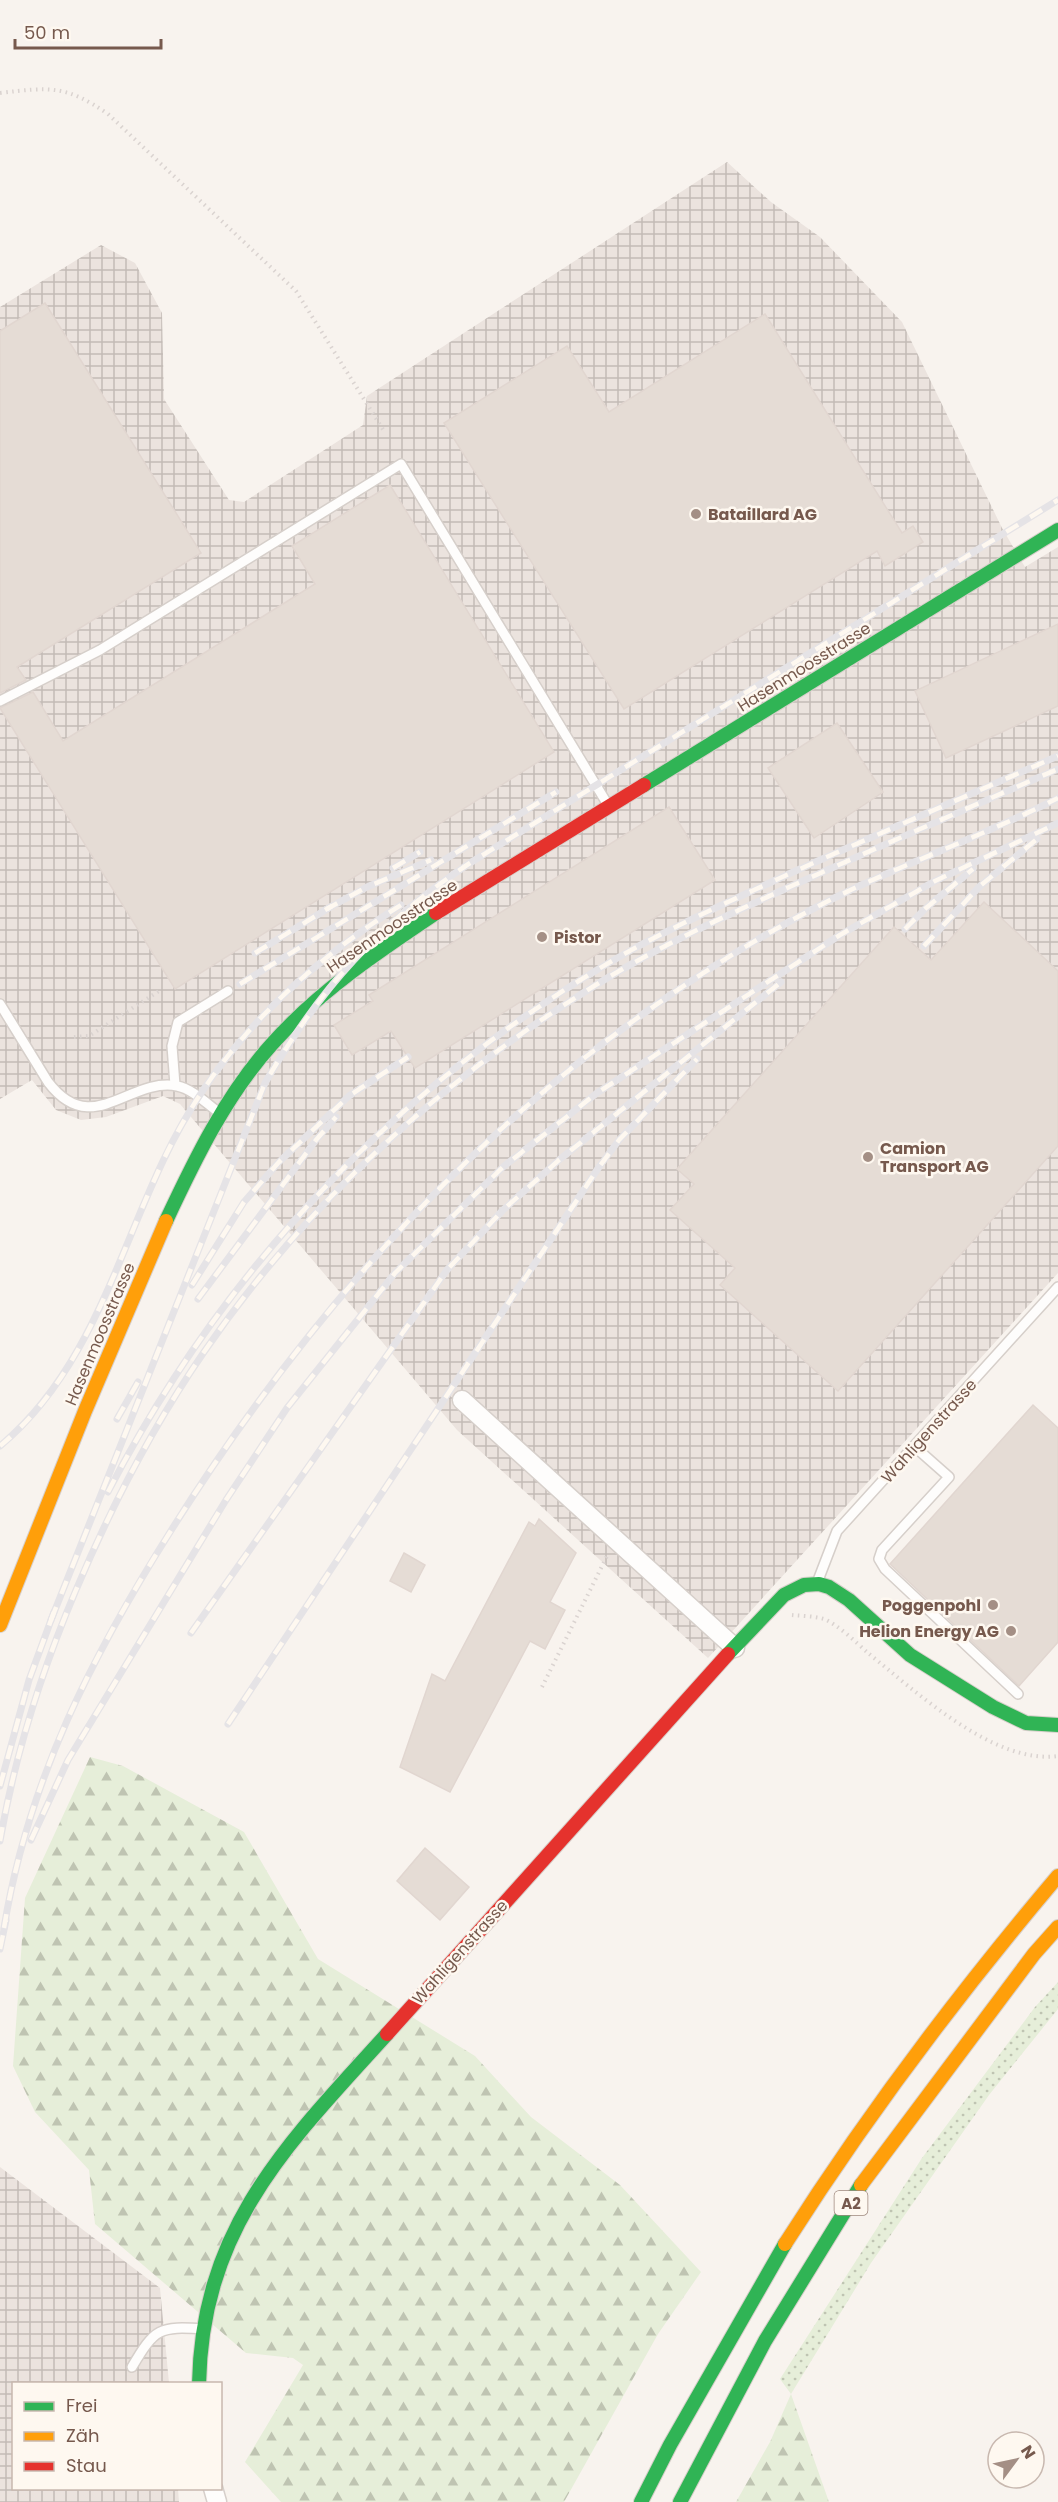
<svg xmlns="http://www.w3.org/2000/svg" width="1058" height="2502" font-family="Poppins,sans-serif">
	<defs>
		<pattern id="industrial-grid" width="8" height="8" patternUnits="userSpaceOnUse" patternTransform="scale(1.5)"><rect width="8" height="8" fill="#ebe3de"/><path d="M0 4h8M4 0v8" fill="none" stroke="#c3bbb6"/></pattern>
		<pattern id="grass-dots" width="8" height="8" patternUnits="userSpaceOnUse" patternTransform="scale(1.5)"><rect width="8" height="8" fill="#e6eed9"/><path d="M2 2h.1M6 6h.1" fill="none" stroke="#bfc4b2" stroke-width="1.8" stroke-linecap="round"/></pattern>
		<pattern id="forest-firs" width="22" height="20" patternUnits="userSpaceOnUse" patternTransform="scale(1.5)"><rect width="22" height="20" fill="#e6eed9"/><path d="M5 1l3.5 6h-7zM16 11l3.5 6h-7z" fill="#bfc4b2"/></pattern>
	</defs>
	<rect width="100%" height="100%" fill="#f8f3ee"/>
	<g fill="url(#industrial-grid)">
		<path d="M727 162 771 202 820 237 902 322 1002 528 1025 567 1058 547V1273L708 1658 457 1430 180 1104 163 1096 106 1117 81 1120 56 1110 32 1080 0 1099V307L101 245 135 263 162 313 164 399 229 500 244 502 363 425 367 396Z"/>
		<path d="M0 2167 160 2288 169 2383 14 2384V2488L178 2489 179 2502H0Z"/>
	</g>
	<path fill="url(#grass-dots)" d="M1058 1982V2009L989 2095 871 2263 791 2394 780 2379 922 2158 1035 2007Z"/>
	<g fill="url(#forest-firs)">
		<path d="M90 1757 123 1766 244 1832 318 1959 475 2056 531 2117 620 2185 701 2272 658 2334 564 2502H281L245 2462 303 2365 293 2358 246 2353 95 2224 89 2170 35 2112 13 2066 25 1898Z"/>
		<path d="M791 2394 829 2502H736L770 2442Z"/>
	</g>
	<g fill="#e5dcd5" stroke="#e1d6d0" stroke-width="1.5">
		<path d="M45 303 201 553 17 667 26 680 0 693V331Z"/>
		<path d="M765 314 902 533 913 526 923 542 885 566 877 551 624 709 444 423 567 346 609 412Z"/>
		<path d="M390 485 554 752 175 989 0 708 33 692 63 741 315 584 292 546Z"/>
		<path d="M1058 624V706L946 758 915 691Z"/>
		<path d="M837 723 883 792 814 838 768 768Z"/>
		<path d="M669 807 715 880 415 1068 391 1031 352 1055 334 1025 373 1001 369 995Z"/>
		<path d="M984 902 1058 971V1146L838 1391 720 1285 735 1268 670 1210 694 1184 677 1169 894 927 931 960Z"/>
		<path d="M1033 1405 1058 1428V1642L1019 1686 890 1564Z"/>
		<path d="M539 1519 576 1553 550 1602 565 1610 545 1649 530 1641 450 1792 400 1767 432 1674 445 1681 529 1522 535 1526Z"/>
		<path d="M404 1553 425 1565 411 1592 390 1581Z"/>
		<path d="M425 1848 469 1887 440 1920 397 1881Z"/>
	</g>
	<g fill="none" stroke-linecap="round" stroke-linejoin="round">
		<defs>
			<g id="lane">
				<path d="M0 701 100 650 401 464 608 805"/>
				<path d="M0 1004 48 1082C92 1140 129 1077 177 1086 193 1089 208 1105 221 1114"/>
				<path d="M175 1085 172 1046 178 1022 228 991"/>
				<path d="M915 1447 949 1477 882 1550 879 1559 885 1569 1018 1694"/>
				<path d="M817 1583 837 1531 1058 1287"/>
				<path d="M132 2367C155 2328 159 2326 204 2329"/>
			</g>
			<g id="street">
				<path d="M462 1400 735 1648"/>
				<path d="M213 2488 217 2502"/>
			</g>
			<g id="fast">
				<path d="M644 785 1058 530"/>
				<path d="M166 1221C195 1159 226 1095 272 1044 319 991 378 952 436 913"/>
				<path d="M728 1654 784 1595 804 1585 819 1584 829 1587 849 1600 910 1655 993 1707 1026 1723 1058 1725"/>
				<path d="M199 2384C202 2227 288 2143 387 2034"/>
				<path d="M641 2502 670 2445 785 2244"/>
				<path d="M680 2502 765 2341 861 2185"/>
			</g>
			<g id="slow">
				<path d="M0 1625 85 1411 166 1221"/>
				<path d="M861 2185 1034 1954 1058 1927"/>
				<path d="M785 2244C867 2115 959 1993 1058 1876"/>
			</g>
			<g id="jam">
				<path d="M436 913 644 785"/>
				<path d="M387 2034 728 1654"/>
			</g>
		</defs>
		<use href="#lane" stroke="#d6cfca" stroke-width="12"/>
		<use href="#street" stroke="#d6cfca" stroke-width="21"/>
		<use href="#fast" stroke="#d7cfca" stroke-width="16"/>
		<use href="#slow" stroke="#d7cfca" stroke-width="16"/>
		<use href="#jam" stroke="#d7cfca" stroke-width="16"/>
		<g stroke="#dad3d0" stroke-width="4" stroke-dasharray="1.5 4.5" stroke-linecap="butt">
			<path d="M0 93C50 87 66 85 108 114L296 291 384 431"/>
			<path d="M74 1037 89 1036 159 991"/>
			<path d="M792 1615C802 1616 814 1616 824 1619 837 1624 857 1643 868 1653 914 1690 994 1765 1058 1756"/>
			<path d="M542 1687 607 1556"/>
		</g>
		<use href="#lane" stroke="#fefdfc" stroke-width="9"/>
		<use href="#street" stroke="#fefdfc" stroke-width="18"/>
		<use href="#fast" stroke="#30b455" stroke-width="14"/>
		<use href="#slow" stroke="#ff9f0a" stroke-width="14"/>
		<use href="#jam" stroke="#e5322d" stroke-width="14"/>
		<defs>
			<g id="rail">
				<path d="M393 868 420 852"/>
				<path d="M325 910 367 887 431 860"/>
				<path d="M905 929 926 908 973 869"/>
				<path d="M924 946 980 886 1037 839"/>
				<path d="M255 953 332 906"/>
				<path d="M240 984 556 792"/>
				<path d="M192 1285 244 1202 279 1162 349 1096 408 1057"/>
				<path d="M198 1299 316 1140 336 1117"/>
				<path d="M117 1419 138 1382"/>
				<path d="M0 1446C88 1373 116 1260 163 1161 215 1050 299 969 401 905"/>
				<path d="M108 1492C226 1263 409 1073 635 948 685 921 739 897 791 873 880 833 969 795 1058 756"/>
				<path d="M51 1620 265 1083C320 988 378 924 470 863L1058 500"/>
				<path d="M191 1633 447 1270 503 1210 559 1160 781 982"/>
				<path d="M228 1724 599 1167 619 1140 697 1059"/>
				<path d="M0 1786 29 1680 54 1612"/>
				<path d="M31 1840 68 1760 226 1500 287 1408 395 1273 503 1167 597 1093 840 935 935 881 1058 823"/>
				<path d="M0 1841C15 1754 42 1670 76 1590 111 1507 153 1426 204 1352 303 1208 435 1085 583 993 650 950 723 917 796 884 883 845 970 807 1058 769"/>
				<path d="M4 1928C28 1780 93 1654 172 1529 298 1328 467 1134 663 1000 725 957 791 918 859 886 925 856 993 831 1058 798"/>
				<path d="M0 1949 6 1920"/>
			</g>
		</defs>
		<use href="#rail" stroke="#e5e3e6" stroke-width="7"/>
		<use href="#rail" stroke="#fef8f0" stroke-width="4.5" stroke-dasharray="14" stroke-linecap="butt"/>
	</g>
	<g fill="#a48f85" stroke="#fef8f0" stroke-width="2">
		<circle cx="696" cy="514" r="6"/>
		<circle cx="542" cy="937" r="6"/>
		<circle cx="868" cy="1157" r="6"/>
		<circle cx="993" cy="1605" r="6"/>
		<circle cx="1011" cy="1631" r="6"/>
	</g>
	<g text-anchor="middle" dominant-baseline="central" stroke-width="5" stroke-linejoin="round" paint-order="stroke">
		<rect fill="#fef8f0" stroke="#9f897e" stroke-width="1.5" x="834.5" y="2191" width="33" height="24" rx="4.5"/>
		<g font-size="15" font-weight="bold" fill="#76594d">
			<text x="851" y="2203">A2</text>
		</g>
		<g font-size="16" font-weight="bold" fill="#76594d" stroke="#fef8f0" text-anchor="start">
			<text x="708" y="514">Bataillard AG</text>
			<text x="554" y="937">Pistor</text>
			<text x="880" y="1148">Camion<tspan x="880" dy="18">Transport AG</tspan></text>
			<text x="981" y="1605" text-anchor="end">Poggenpohl</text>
			<text x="999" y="1631" text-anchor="end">Helion Energy AG</text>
		</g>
		<g font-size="16" fill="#76594d" stroke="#fef8f0">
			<text transform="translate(804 667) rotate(-32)">Hasenmoosstrasse</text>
			<text transform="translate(392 926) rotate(-34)">Hasenmoosstrasse</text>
			<text transform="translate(100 1334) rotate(-67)">Hasenmoosstrasse</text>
			<text transform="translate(929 1431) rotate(-48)">Wahligenstrasse</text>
			<text transform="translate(460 1952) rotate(-48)">Wahligenstrasse</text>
		</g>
	</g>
	<rect x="12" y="2382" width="210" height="108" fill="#fef8f0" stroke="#c8b8af" stroke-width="1.5"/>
	<rect x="24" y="2402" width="30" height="9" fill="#30b455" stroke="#c8b8af" stroke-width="1.5"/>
	<text x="66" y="2412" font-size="18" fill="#76594d">Frei</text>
	<rect x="24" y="2432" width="30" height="9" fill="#ff9f0a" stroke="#c8b8af" stroke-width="1.5"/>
	<text x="66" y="2442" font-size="18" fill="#76594d">Zäh</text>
	<rect x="24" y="2462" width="30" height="9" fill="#e5322d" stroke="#c8b8af" stroke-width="1.5"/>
	<text x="66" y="2472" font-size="18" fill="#76594d">Stau</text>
	<g transform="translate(1016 2460) rotate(57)"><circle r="28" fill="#fef8f0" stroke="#c8b8af" stroke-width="1.5"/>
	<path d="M0-4.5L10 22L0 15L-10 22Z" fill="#a48f85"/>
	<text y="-9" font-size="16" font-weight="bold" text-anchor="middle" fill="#76594d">N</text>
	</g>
	<path d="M15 39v9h146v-9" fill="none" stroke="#76594d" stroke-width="3"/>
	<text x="24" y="39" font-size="18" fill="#76594d" stroke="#fef8f0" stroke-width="4.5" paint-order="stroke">50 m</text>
</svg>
